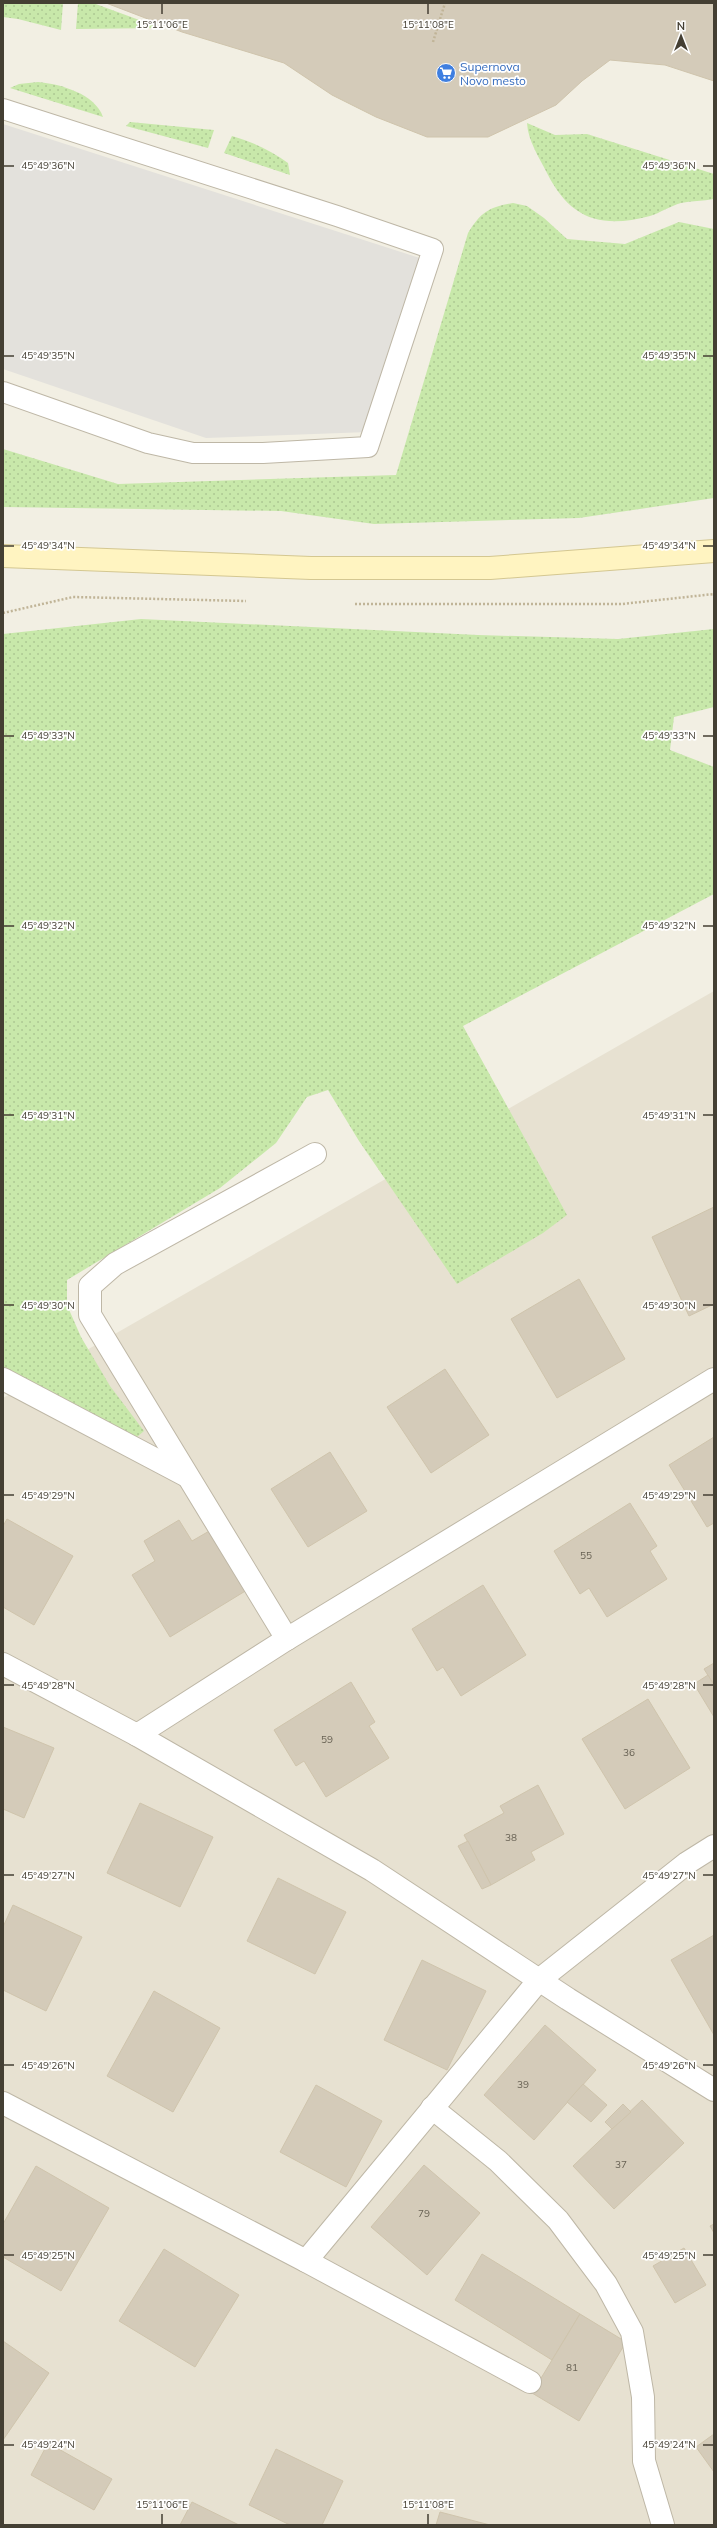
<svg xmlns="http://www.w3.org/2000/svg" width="717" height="2528" font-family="Mulish,sans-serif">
	<defs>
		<pattern id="grass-dots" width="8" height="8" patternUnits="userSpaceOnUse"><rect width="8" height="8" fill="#c8e8aa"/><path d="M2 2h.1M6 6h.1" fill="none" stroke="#adc893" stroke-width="1.8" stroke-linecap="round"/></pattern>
	</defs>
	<rect width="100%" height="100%" fill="#f2efe3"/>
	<path fill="#e7e1d1" d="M714 991V2525H3V1398Z"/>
	<g fill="url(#grass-dots)">
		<path d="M3 3H63L61 30 18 19 3 17Z"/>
		<path d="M78 3H93L161 28 76 29Z"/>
		<path d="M38 82C61 84 95 94 103 117L10 88 19 84Z"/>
		<path d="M130 122 214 130 208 148 126 126Z"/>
		<path d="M527 123 555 135 587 134 714 174V199C703 201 691 201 681 203 670 206 660 213 650 216 601 229 570 219 547 173 539 157 528 141 527 123Z"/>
		<path d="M232 136C253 142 270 150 288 163L290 175 224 153Z"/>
		<path d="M513 203 527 206 544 218 567 239 625 244 679 222 714 229V498L579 518 374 524 281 511 3 507V449L118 484 396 475 468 233C481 212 489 207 513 203Z"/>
		<path d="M141 619 478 635 618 639 714 629V707L674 717 670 750 714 767V894L463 1026 567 1215 543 1233 457 1284 359 1141 328 1090 307 1097 276 1143 220 1188 67 1280V1305L81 1337 110 1386 144 1431 137 1437H121L3 1369V634Z"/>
	</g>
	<path fill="#e3e1dc" d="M3 124 429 261 368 432 206 438 3 369Z"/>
	<g fill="#d4cbb9" stroke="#cfc4ac">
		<path d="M106 3H714V81L665 65 610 60 582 81 556 105 488 137H427L376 117 332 95 284 63 182 32Z"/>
		<path d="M714 1207V1304L689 1316 652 1237Z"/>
		<path d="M579 1279 625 1359 557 1398 511 1319Z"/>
		<path d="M445 1369 489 1435 431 1473 387 1407Z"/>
		<path d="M714 1437V1523L707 1527 669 1465Z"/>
		<path d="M330 1452 367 1511 308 1547 271 1489Z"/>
		<path d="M630 1503 657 1546 650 1551 667 1579 607 1617 589 1588 580 1594 554 1551Z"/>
		<path d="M7 1519 73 1556 34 1625 3 1607V1526Z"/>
		<path d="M179 1520 192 1541 211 1530 247 1590 170 1637 132 1575 155 1561 144 1541Z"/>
		<path d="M483 1585 526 1655 461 1696 443 1667 437 1671 412 1629Z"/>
		<path d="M714 1663V1685L704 1669Z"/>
		<path d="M708 1675 714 1685V1717L694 1684Z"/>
		<path d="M351 1682 375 1722 369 1726 389 1758 326 1797 304 1761 296 1766 274 1730Z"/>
		<path d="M648 1699 690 1768 625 1809 582 1739Z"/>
		<path d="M3 1727 54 1748 24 1818 3 1809Z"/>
		<path d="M538 1785 564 1834 531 1852 535 1860 491 1885 464 1835 504 1813 500 1806Z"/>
		<path d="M140 1803 213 1837 180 1907 107 1873Z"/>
		<path d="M468 1841 491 1885 482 1889 458 1846Z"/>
		<path d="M278 1878 346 1912 315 1974 247 1941Z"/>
		<path d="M13 1905 82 1937 46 2011 3 1990V1927Z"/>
		<path d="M714 1935V2035L671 1960Z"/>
		<path d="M422 1960 486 1991 447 2070 384 2040Z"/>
		<path d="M154 1991 220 2028 173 2112 107 2076Z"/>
		<path d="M545 2025 596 2070 534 2140 484 2095Z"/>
		<path d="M583 2084 607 2105 591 2122 567 2102Z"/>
		<path d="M316 2085 382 2121 346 2187 280 2152Z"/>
		<path d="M642 2100 684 2143 614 2209 573 2166Z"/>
		<path d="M623 2104 631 2112 612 2129 605 2122Z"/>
		<path d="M424 2165 480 2213 427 2275 371 2227Z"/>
		<path d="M36 2166 109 2208 61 2291 3 2257V2224Z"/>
		<path d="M714 2224V2233L710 2226Z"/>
		<path d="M684 2248 706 2285 675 2303 653 2266Z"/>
		<path d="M164 2249 239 2295 195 2367 119 2321Z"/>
		<path d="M482 2254 580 2314 552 2360 455 2300Z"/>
		<path d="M580 2314 626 2342 579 2421 532 2393Z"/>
		<path d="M3 2341 49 2373 3 2440Z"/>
		<path d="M714 2434V2472L696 2447Z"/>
		<path d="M48 2443 112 2479 94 2510 31 2475Z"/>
		<path d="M276 2449 343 2481 322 2525H290L249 2505Z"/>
		<path d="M192 2502 239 2525H180Z"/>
		<path d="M440 2512 490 2525H436Z"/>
	</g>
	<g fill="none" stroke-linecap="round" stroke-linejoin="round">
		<defs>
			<path id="lane" d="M3 109 337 216 433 249 368 447 263 453H193L148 443 3 392"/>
			<g id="street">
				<path d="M3 1379 185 1475"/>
				<path d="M287 1639 90 1315V1286L115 1264 315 1154"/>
				<path d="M3 1664 137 1735 287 1639 714 1379"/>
				<path d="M137 1735 372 1870 568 1999 714 2090"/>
				<path d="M3 2103 306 2261"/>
				<path d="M432 2108 498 2161 558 2220 606 2284 632 2332 643 2397 644 2461 663 2525"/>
				<path d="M530 2382 306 2261 539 1980 687 1863 714 1846"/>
			</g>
			<path id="secondary" d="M3 556 311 568H490L714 551"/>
		</defs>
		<use href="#lane" stroke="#beb7a6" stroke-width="22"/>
		<use href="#street" stroke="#beb7a6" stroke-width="24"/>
		<use href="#secondary" stroke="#d4c791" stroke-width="24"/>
		<g stroke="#c0b497" stroke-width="2.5" stroke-dasharray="2 2" stroke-linecap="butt">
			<path d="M433 42 445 3"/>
			<path d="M355 604H622L714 594"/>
			<path d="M3 613 73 597 246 601"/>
		</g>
		<use href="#lane" stroke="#fff" stroke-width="20"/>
		<use href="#street" stroke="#fff" stroke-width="22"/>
		<use href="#secondary" stroke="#fff4c1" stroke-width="22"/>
	</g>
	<path fill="none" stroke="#443f33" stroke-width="1.5" d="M162 4V14M428 4V14M4 166H14M703 166H713M4 356H14M703 356H713M4 546H14M703 546H713M4 736H14M703 736H713M4 926H14M703 926H713M4 1115H14M703 1115H713M4 1305H14M703 1305H713M4 1495H14M703 1495H713M4 1685H14M703 1685H713M4 1875H14M703 1875H713M4 2065H14M703 2065H713M4 2255H14M703 2255H713M4 2445H14M703 2445H713M162 2514V2524M428 2514V2524"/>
	<defs>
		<symbol id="supermarket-disc" viewBox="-11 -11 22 22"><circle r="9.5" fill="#3f7fe0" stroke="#fff"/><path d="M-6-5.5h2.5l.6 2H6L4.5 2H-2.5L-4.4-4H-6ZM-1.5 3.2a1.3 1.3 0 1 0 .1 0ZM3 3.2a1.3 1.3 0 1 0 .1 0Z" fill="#fff"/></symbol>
	</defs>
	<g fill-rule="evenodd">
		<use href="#supermarket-disc" x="435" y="62" width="22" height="22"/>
	</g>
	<g text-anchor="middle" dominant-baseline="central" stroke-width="3.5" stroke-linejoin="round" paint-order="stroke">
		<g font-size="10" fill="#686254">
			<text x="586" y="1555">55</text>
			<text x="327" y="1739">59</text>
			<text x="629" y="1752">36</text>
			<text x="511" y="1837">38</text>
			<text x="523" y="2084">39</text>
			<text x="621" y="2164">37</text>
			<text x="424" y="2213">79</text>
			<text x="572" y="2367">81</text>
		</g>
		<g font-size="12" fill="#366cbe" stroke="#fff" text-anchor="start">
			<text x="460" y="66">Supernova<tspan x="460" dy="14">Novo mesto</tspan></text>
		</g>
	</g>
	<g font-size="10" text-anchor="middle" fill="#443f33" stroke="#fff" stroke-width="3.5" stroke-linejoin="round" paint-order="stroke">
		<text x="162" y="28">15°11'06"E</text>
		<text x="428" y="28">15°11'08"E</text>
		<text x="48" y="169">45°49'36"N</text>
		<text x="669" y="169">45°49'36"N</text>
		<text x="48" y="359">45°49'35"N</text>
		<text x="669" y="359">45°49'35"N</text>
		<text x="48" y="549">45°49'34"N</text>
		<text x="669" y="549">45°49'34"N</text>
		<text x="48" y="739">45°49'33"N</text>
		<text x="669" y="739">45°49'33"N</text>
		<text x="48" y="929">45°49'32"N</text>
		<text x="669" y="929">45°49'32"N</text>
		<text x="48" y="1119">45°49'31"N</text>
		<text x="669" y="1119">45°49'31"N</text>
		<text x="48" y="1309">45°49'30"N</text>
		<text x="669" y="1309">45°49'30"N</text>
		<text x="48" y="1499">45°49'29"N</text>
		<text x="669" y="1499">45°49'29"N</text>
		<text x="48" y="1689">45°49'28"N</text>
		<text x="669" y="1689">45°49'28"N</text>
		<text x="48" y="1879">45°49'27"N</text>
		<text x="669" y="1879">45°49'27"N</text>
		<text x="48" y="2069">45°49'26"N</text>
		<text x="669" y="2069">45°49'26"N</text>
		<text x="48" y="2259">45°49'25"N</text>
		<text x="669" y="2259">45°49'25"N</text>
		<text x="48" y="2448">45°49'24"N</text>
		<text x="669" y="2448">45°49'24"N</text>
		<text x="162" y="2508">15°11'06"E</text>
		<text x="428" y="2508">15°11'08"E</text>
	</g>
	<rect width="717" height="2528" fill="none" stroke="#443f33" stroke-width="8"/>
	<g transform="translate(681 36)" stroke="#ffffff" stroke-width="3" paint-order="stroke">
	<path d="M0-3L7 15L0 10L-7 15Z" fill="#443f33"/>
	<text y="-6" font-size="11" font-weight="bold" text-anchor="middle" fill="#443f33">N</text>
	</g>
</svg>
